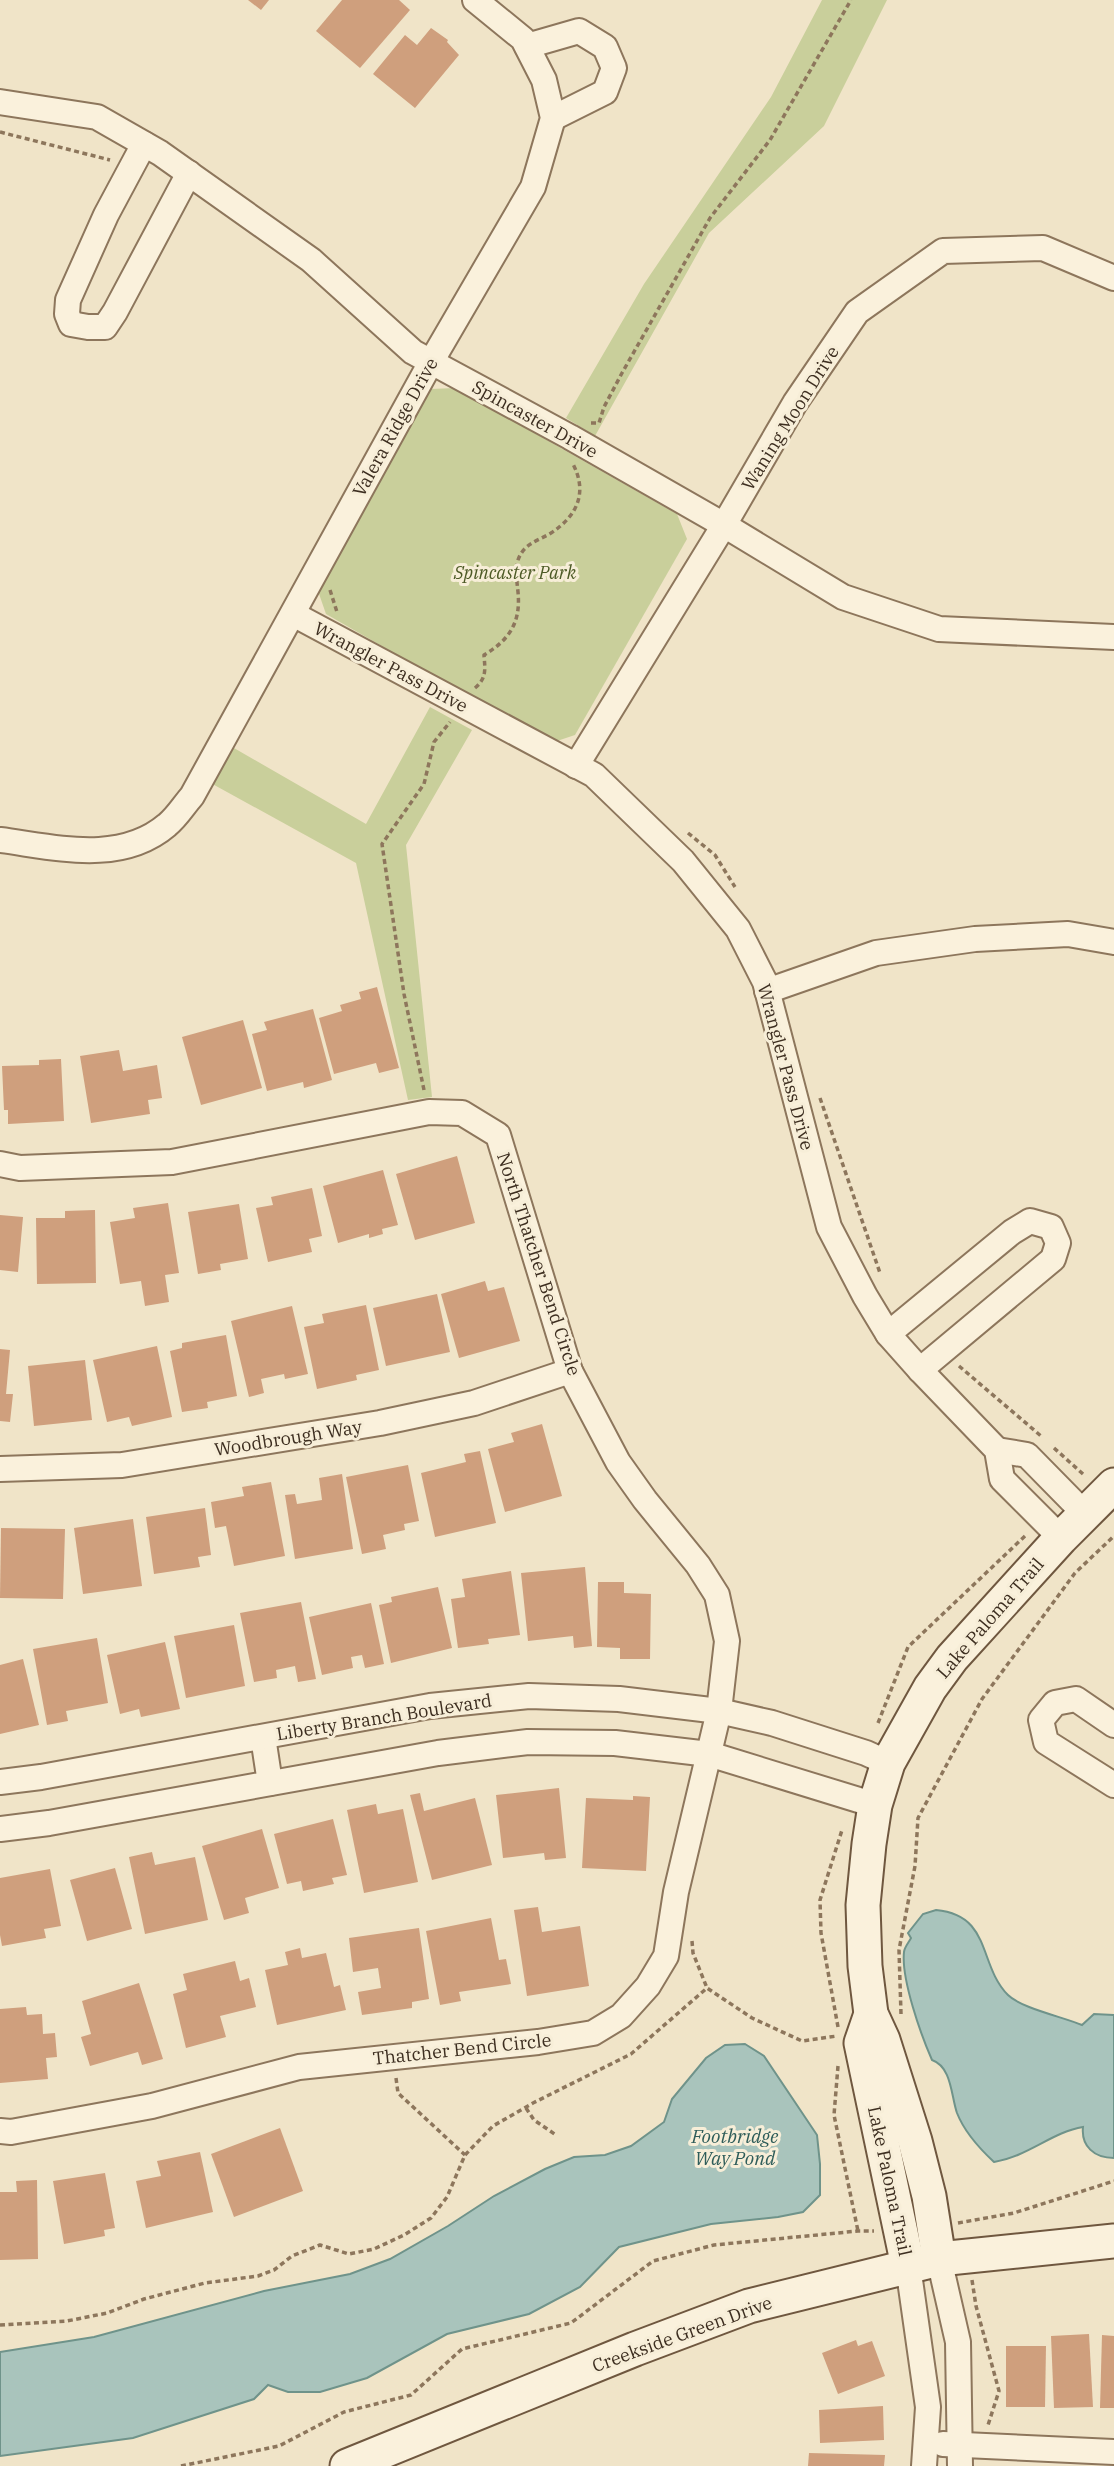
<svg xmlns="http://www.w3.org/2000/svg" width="1114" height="2466" font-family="'IBM Plex Serif',serif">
	<rect width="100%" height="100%" fill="#f0e4c8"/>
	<g fill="#c9cf9b">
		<path d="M822 0H887L824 126 709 233 595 436 566 418 644 284 771 97Z"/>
		<path d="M455 388 677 514 687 539 575 735 551 743 326 614 318 591 431 389Z"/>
		<path d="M430 707 472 730 406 845 432 1097 408 1100 356 863 207 781 227 744 366 824Z"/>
	</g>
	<g fill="#a9c4bc" stroke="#6f938a" stroke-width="2">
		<path d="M936 1910C992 1915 978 1965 1008 1995 1021 2008 1063 2017 1082 2025L1094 2014 1114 2015V2158C1094 2158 1081 2146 1083 2127 1052 2132 1029 2156 994 2162 980 2149 964 2131 957 2113 951 2096 952 2067 932 2060 921 2035 901 1979 904 1952 904 1948 909 1942 911 1938L908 1933 923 1914Z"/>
		<path d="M745 2044 764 2056 817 2135 820 2164V2195L803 2212 778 2217 711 2224 619 2247 580 2287 529 2314 447 2334 367 2378 320 2392H288L268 2385 254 2399 133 2438 0 2456V2352L94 2337 264 2291 350 2274 390 2259 448 2226 494 2196 545 2169 574 2157 605 2155 631 2146 664 2122 672 2099 706 2058 725 2045Z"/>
	</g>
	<g fill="#cf9f7d">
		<path d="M248 0H269L261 10Z"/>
		<path d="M342 0H399L410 10 360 68 316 31Z"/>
		<path d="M431 28 448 40 447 42 459 55 415 108 373 74 405 35 417 45Z"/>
		<path d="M377 987 399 1068 379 1073 376 1063 334 1074 319 1018 342 1011 340 1005 361 999 359 992Z"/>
		<path d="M313 1009 332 1080 304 1088 303 1082 267 1091 252 1034 267 1030 264 1022Z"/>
		<path d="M243 1020 262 1088 201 1105 182 1037Z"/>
		<path d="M119 1050 123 1071 157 1065 162 1098 148 1100 150 1114 91 1123 80 1056Z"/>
		<path d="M61 1059 64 1121 8 1124V1110H4L2 1066 39 1065V1060Z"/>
		<path d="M457 1156 475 1223 415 1240 396 1174Z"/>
		<path d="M383 1170 398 1225 382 1229 383 1234 369 1238V1234L338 1243 323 1186Z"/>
		<path d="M312 1188 322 1236 309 1239 312 1252 268 1262 256 1208 273 1205 271 1197Z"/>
		<path d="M168 1203 179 1273 165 1275 169 1302 145 1306 141 1281 120 1284 110 1222 135 1218 133 1208Z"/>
		<path d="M239 1204 248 1259 220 1264 221 1270 198 1274 188 1212Z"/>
		<path d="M95 1210 96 1283 37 1284 36 1218H65V1211Z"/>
		<path d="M0 1215 23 1217 18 1272 0 1270Z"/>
		<path d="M485 1281 488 1291 504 1287 520 1341 459 1358 441 1294Z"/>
		<path d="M437 1294 450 1352 386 1366 373 1308Z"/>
		<path d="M366 1305 379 1370 356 1375 357 1380 317 1389 304 1327 324 1323 322 1314Z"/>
		<path d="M292 1306 308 1374 285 1379 284 1374 261 1379 264 1393 249 1397 231 1321Z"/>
		<path d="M226 1335 237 1396 207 1402 208 1408 182 1412 170 1351 182 1348V1343Z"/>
		<path d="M157 1346 172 1417 132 1426 129 1417 107 1422 93 1360Z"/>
		<path d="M0 1349 10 1350 6 1394H13L10 1422 0 1421Z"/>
		<path d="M85 1360 92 1420 34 1426 28 1366Z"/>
		<path d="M542 1424 562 1496 505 1512 488 1449 514 1442 511 1433Z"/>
		<path d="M480 1451 496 1523 435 1537 421 1473 466 1462 464 1454Z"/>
		<path d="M408 1465 419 1521 404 1524 405 1530 383 1535 386 1549 362 1554 346 1477Z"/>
		<path d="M342 1474 353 1549 295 1559 285 1495 295 1494 297 1504 322 1500 319 1478Z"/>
		<path d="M271 1482 285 1556 234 1566 226 1526 215 1528 211 1502 244 1496 242 1487Z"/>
		<path d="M205 1508 211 1555 198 1557 200 1567 154 1574 146 1517Z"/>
		<path d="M133 1519 142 1586 83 1594 74 1528Z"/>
		<path d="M1 1528 65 1529 63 1599 0 1598Z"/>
		<path d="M585 1567 592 1646 574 1648 573 1636 528 1641 521 1573Z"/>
		<path d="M511 1571 520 1635 488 1639 489 1644 458 1648 451 1599 465 1597 462 1579Z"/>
		<path d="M598 1582H624V1593L651 1594 650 1659H620V1648L597 1647Z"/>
		<path d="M438 1587 452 1648 391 1663 379 1605 392 1602 391 1597Z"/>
		<path d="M301 1602 316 1679 298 1682 295 1666 276 1670 277 1678 254 1682 240 1613Z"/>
		<path d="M371 1603 384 1664 365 1668 362 1655 351 1657 353 1668 322 1675 309 1617Z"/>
		<path d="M234 1625 245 1686 186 1698 174 1636Z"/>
		<path d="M97 1638 108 1703 66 1711 68 1721 47 1725 33 1649Z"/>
		<path d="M165 1642 180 1709 141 1717 139 1709 120 1714 107 1655Z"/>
		<path d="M23 1659 39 1725 0 1734V1665Z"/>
		<path d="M559 1788 566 1858 545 1860 544 1853 503 1858 496 1795Z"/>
		<path d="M420 1793 424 1811 475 1798 492 1865 432 1880 410 1795Z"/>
		<path d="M633 1796 650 1797 646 1871 582 1868 586 1798 633 1800Z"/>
		<path d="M376 1804 378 1814 403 1809 418 1882 364 1893 347 1810Z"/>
		<path d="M333 1819 347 1875 332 1878 334 1884 303 1891 301 1881 287 1884 274 1834Z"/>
		<path d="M262 1829 279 1888 245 1898 249 1913 224 1920 202 1846Z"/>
		<path d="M152 1852 155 1865 195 1857 208 1920 145 1934 129 1857Z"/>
		<path d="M115 1868 132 1929 87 1941 70 1880Z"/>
		<path d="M50 1869 61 1926 44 1929 46 1938 2 1946 0 1935V1878Z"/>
		<path d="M538 1907 542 1932 580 1926 589 1986 527 1996 514 1910Z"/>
		<path d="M491 1918 499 1960 506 1959 511 1984 459 1992 461 2001 440 2005 426 1931Z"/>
		<path d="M419 1928 429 1999 412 2002V2008L362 2015 358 1992 381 1988 378 1968 353 1972 349 1938Z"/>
		<path d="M300 1948 302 1958 326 1953 334 1987 340 1985 346 2010 277 2025 265 1970 288 1965 285 1952Z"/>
		<path d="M235 1961 240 1981 249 1978 256 2007 220 2016 226 2037 186 2048 173 1994 187 1990 183 1974Z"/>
		<path d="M139 1983 163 2059 142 2065 138 2052 90 2066 81 2037 91 2034 82 2001Z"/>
		<path d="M26 2007 27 2015 42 2014 43 2034 55 2033 57 2057 46 2058 48 2079 0 2083V2009Z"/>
		<path d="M280 2128 303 2191 234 2217 211 2154Z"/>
		<path d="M200 2152 213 2212 146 2228 136 2181 161 2176 157 2161Z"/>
		<path d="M105 2173 115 2228 104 2230 105 2236 64 2244 53 2181Z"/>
		<path d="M37 2180 38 2259 0 2260V2192H17L16 2181Z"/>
		<path d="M1089 2334 1093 2407 1054 2408 1051 2336Z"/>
		<path d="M1102 2335 1114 2336V2408H1100Z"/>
		<path d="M856 2340 858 2346 872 2341 885 2376 838 2394 822 2353Z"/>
		<path d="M1006 2346H1046L1045 2407H1006Z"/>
		<path d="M883 2406 884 2440 820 2443 819 2410Z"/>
		<path d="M809 2453 885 2455 884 2466H808Z"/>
	</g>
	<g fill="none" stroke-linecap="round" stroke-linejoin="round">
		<defs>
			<g id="street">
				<path d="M527 46 579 31 605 47 614 68 605 92 553 118"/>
				<path d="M0 102 97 117 160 153 311 260 413 352 570 437 724 525 843 597 939 629 1114 637"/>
				<path d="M144 144 106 215 68 300 67 314 71 324 88 327H105L115 312 189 173"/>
				<path d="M293 614 594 775 683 861 738 929 765 982 829 1227 865 1296 888 1334 920 1370 997 1450 1002 1479 1061 1538"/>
				<path d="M576 766 724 525 795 403 857 312 943 251 1043 248 1114 278"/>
				<path d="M0 840C55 847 120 865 167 825 177 817 184 805 192 796L431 362 533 187 553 118 544 80 523 39 475 0"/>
				<path d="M767 991 876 953 975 939 1068 934 1114 942"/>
				<path d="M0 1164 20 1168 172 1162 429 1112 462 1113 498 1135 570 1371 618 1462 645 1500 698 1565 717 1595 727 1641 719 1711 676 1892 666 1956 648 1986 621 2016 593 2033 538 2042 299 2067 152 2106 11 2132 0 2131"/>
				<path d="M888 1334 1012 1232 1030 1221 1051 1227 1058 1243 1053 1259 920 1370"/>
				<path d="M997 1450 1027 1455 1085 1514"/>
				<path d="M0 1469 122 1465 380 1423 474 1403 570 1371"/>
				<path d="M1114 1725 1076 1699 1055 1703 1041 1720 1046 1742 1114 1785"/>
				<path d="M263 1737 270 1783"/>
				<path d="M0 1782 41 1777 430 1706 529 1696 619 1699 719 1711 772 1723 866 1753 888 1763"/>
				<path d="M0 1829 49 1823 438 1753 528 1742 615 1743 709 1754 875 1805"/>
				<path d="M939 2259 958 2342 960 2466"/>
				<path d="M908 2266 928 2407 924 2466"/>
				<path d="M943 2444 1114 2452"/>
			</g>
			<g id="secondary">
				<path d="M871 2014 861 2043 908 2266"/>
				<path d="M939 2259 929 2196 915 2141 883 2040 871 2014 865 1966 863 1905 869 1844 875 1805 888 1763 930 1688 952 1658 1061 1538 1114 1485"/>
				<path d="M347 2466 635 2349 749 2306 939 2259 1114 2241"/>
			</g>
		</defs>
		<use href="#street" stroke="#8d765c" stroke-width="28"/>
		<use href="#secondary" stroke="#6f573f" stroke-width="37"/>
		<g stroke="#8d765c" stroke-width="3.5" stroke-dasharray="5 3.5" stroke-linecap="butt">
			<path d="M0 132 110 160"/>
			<path d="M591 423H599L604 407 622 373 710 218 770 140 851 0"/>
			<path d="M330 590 337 612"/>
			<path d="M475 688C487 678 485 669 484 655 509 640 521 623 518 592 517 582 515 570 518 560 524 543 538 541 551 533 577 516 588 493 573 464"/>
			<path d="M688 833 715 855 735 887"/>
			<path d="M424 1090 404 994 382 844 424 784 434 742 450 722"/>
			<path d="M820 1098 880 1273"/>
			<path d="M959 1366 1041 1436"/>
			<path d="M1054 1448 1083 1474"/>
			<path d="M878 1723 908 1647 1026 1535"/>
			<path d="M692 1941 693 1953 707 1988"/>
			<path d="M901 2014 899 1950 915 1866 918 1818 982 1699 1075 1573 1114 1536"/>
			<path d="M838 2027 821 1933 820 1900 842 1830"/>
			<path d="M838 2066 834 2115 858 2231"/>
			<path d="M396 2078 398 2093 465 2155"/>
			<path d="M526 2108 534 2120 556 2135"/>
			<path d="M958 2223 1014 2213 1114 2181"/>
			<path d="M972 2280 976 2306 999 2391 988 2425"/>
			<path d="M0 2325 67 2321 107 2313 144 2299 205 2283 258 2276 274 2270 292 2256 320 2245 349 2254 374 2249 404 2235 431 2218 447 2197 465 2155 493 2126 533 2103 631 2054 707 1988 752 2018 802 2041 837 2036"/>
			<path d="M181 2466 279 2446 344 2412 411 2395 462 2349 571 2323 653 2261 714 2245 858 2231H874"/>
		</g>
		<use href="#street" stroke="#faf1dc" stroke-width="24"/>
		<use href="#secondary" stroke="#faf1dc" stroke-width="33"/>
	</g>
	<g text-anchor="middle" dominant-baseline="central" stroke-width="6" stroke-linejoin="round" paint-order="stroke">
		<g font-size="18" fill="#3d2e20" stroke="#f7eed8">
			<text transform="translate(790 418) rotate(-58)">Waning Moon Drive</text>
			<text transform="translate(535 419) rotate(29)">Spincaster Drive</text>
			<text transform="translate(395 427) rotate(-61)">Valera Ridge Drive</text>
			<text transform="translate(391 667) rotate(28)">Wrangler Pass Drive</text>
			<text transform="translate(786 1067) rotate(75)">Wrangler Pass Drive</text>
			<text transform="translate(539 1264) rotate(72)">North Thatcher Bend Circle</text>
			<text transform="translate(288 1438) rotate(-9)">Woodbrough Way</text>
			<text transform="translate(990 1618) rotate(-49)">Lake Paloma Trail</text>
			<text transform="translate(384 1717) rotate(-9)">Liberty Branch Boulevard</text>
			<text transform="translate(462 2049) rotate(-6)">Thatcher Bend Circle</text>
			<text transform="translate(890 2181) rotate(78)">Lake Paloma Trail</text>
			<text transform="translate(682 2334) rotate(-20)">Creekside Green Drive</text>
		</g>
		<g font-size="18" font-style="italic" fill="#4d5a26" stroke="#f7eed8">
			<text x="515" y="572">Spincaster Park</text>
		</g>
		<g font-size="19" font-style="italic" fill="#2f5d5a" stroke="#f7eed8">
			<text x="735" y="2136">Footbridge<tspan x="735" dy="22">Way Pond</tspan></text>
		</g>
	</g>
</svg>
